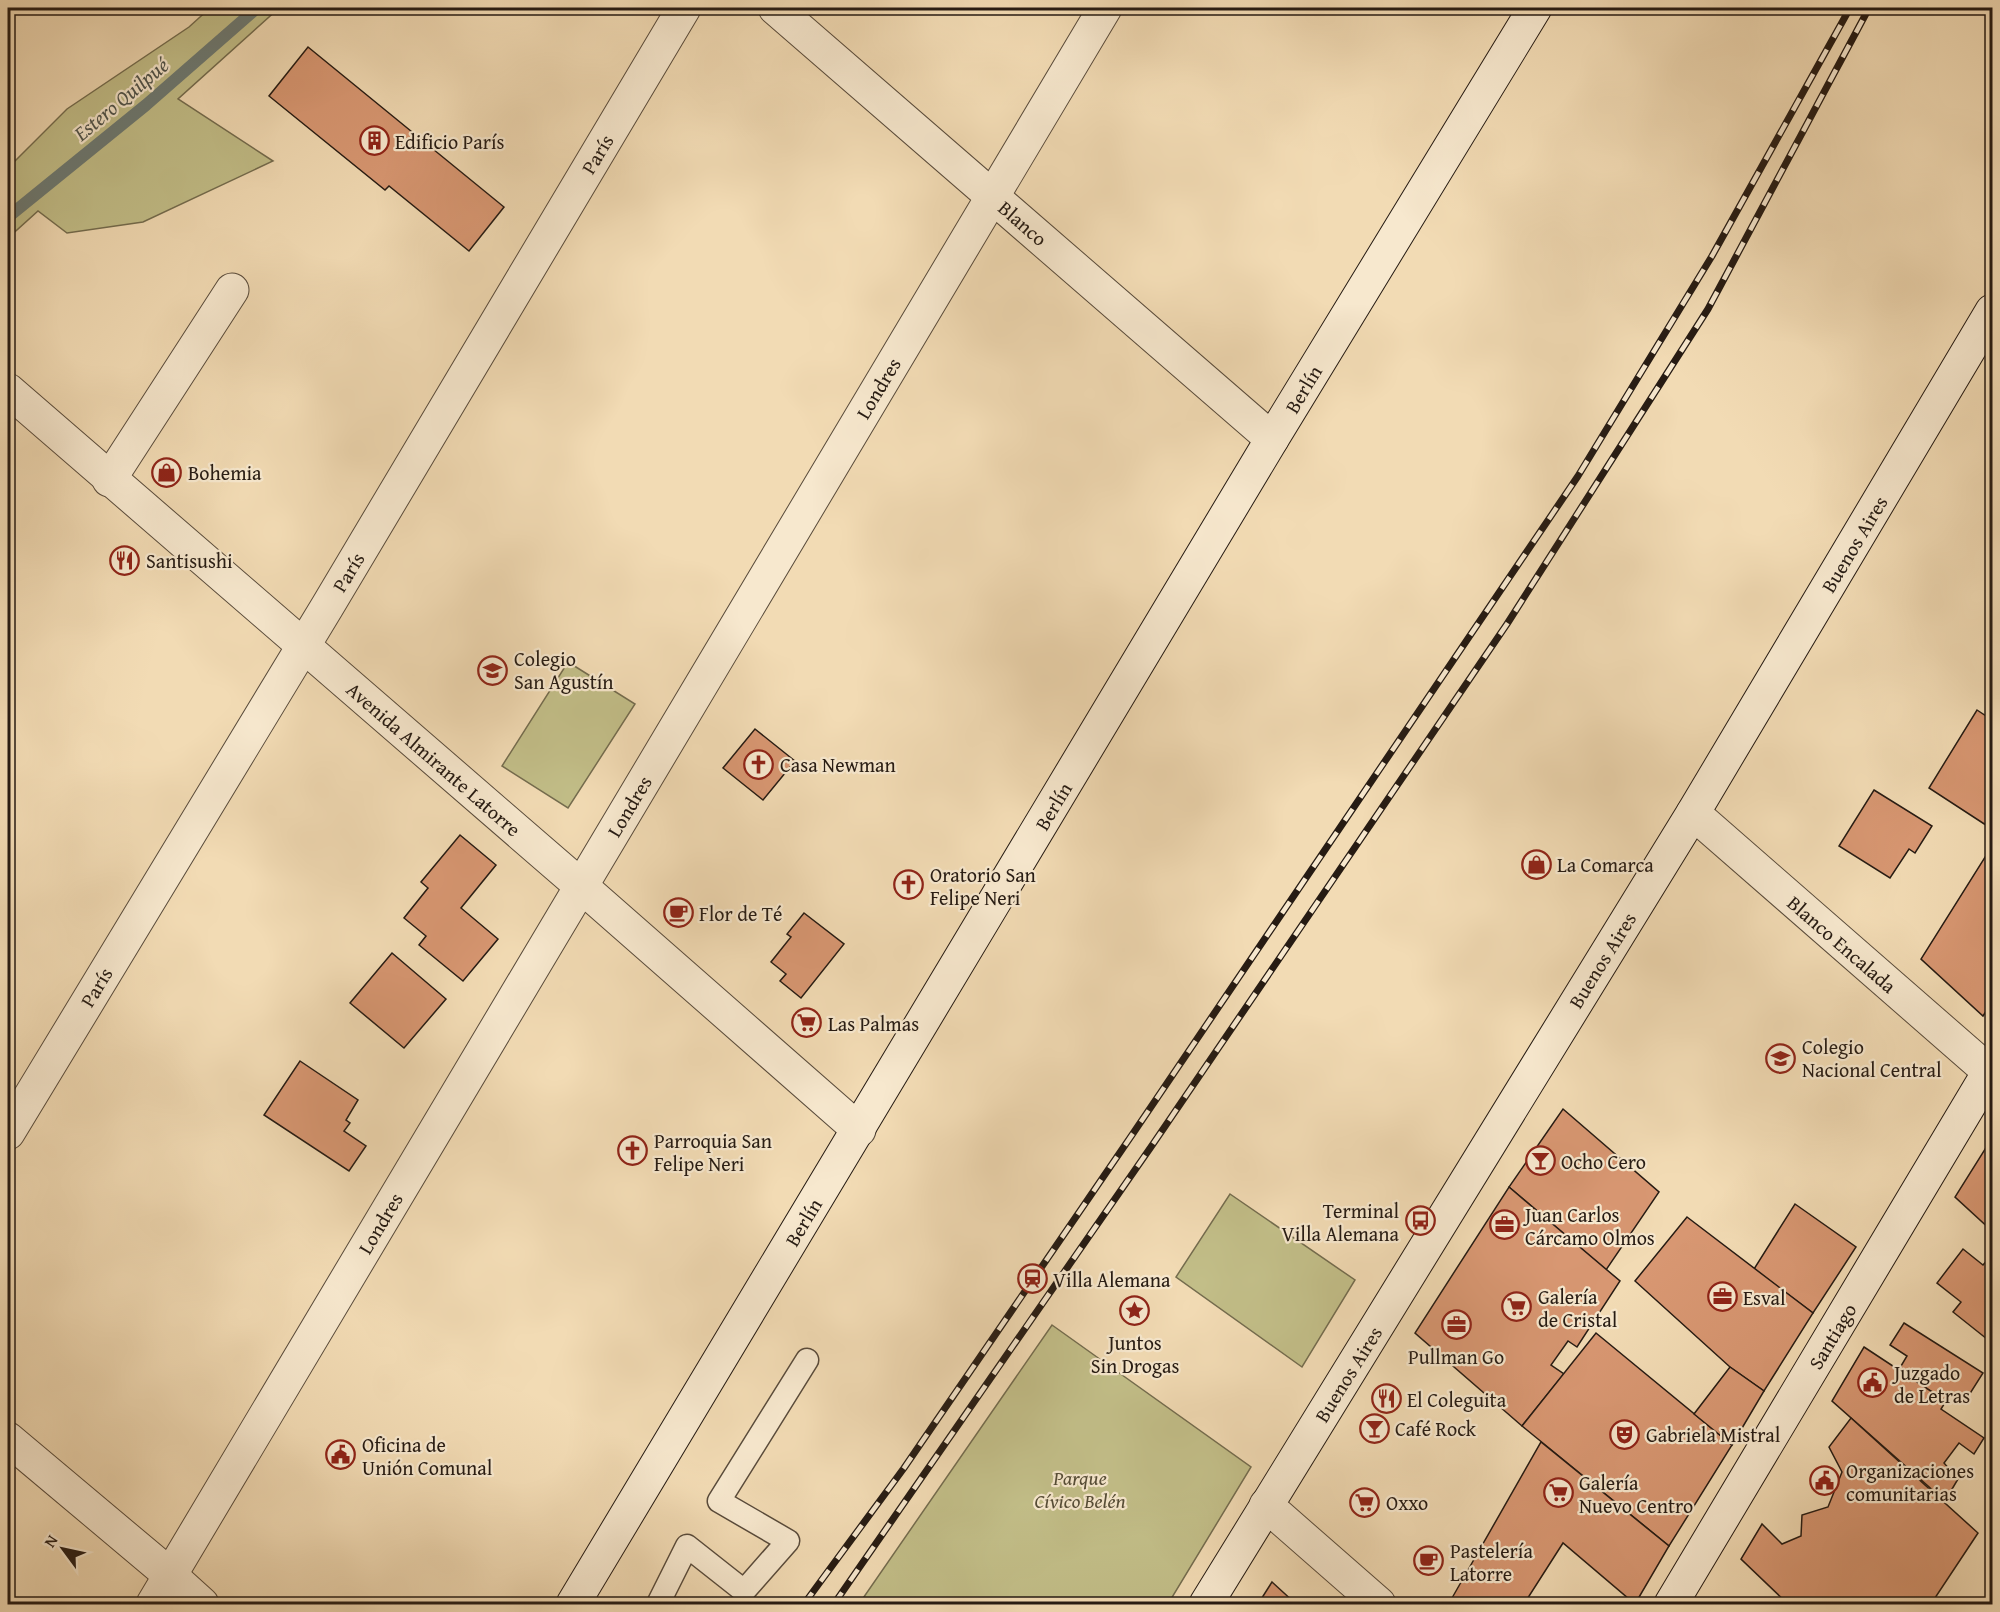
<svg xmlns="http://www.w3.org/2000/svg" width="2000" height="1612" font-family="'Gentium Book Plus',serif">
	<rect width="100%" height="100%" fill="#f2dbb4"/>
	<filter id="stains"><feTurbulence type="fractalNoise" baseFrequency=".00333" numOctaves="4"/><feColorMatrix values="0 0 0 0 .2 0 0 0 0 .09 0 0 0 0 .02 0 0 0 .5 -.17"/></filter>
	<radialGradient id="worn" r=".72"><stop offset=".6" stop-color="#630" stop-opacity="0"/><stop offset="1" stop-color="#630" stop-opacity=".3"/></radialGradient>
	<g fill="#c2be88" stroke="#746c4e" stroke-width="1.5">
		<path d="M210 8H279L178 99 273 161 143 222 67 233 38 211 8 238V168L67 109 189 27Z"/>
		<path d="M568 662 635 704 568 808 502 766Z"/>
		<path d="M1230 1194 1355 1280 1302 1367 1176 1277Z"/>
		<path d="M1052 1325 1251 1467 1168 1604H859Z"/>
	</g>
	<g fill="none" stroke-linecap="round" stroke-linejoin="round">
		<path stroke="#6d7a73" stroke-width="12" d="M8 217 146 105 257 8"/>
	</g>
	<g fill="#d89772" stroke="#261b13" stroke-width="1.5">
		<path d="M308 47 504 207 469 251 389 186 385 190 269 96Z"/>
		<path d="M1977 710 1992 720V829L1929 788Z"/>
		<path d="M755 729 795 761 763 800 723 768Z"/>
		<path d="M1874 790 1932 826 1915 853 1909 849 1890 878 1839 846Z"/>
		<path d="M460 835 496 865 461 908 498 939 463 981 419 945 426 936 404 918 428 888 421 882Z"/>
		<path d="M1992 846V1002L1983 1016 1921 959Z"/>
		<path d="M804 913 844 944 801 998 780 981 786 974 771 962 791 937 787 934Z"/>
		<path d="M392 953 446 999 404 1048 350 1003Z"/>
		<path d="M300 1061 358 1100 346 1120 350 1123 344 1131 366 1146 349 1171 264 1115Z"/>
		<path d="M1563 1109 1659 1192 1606 1270 1509 1187Z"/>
		<path d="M1992 1138V1231L1955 1197Z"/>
		<path d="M1509 1187 1620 1281 1577 1347 1568 1341 1551 1365 1564 1374 1522 1426 1415 1333Z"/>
		<path d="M1795 1204 1856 1247 1813 1313 1754 1269Z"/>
		<path d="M1687 1217 1813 1313 1764 1391 1730 1367 1635 1281Z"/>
		<path d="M1963 1249 1983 1265 1989 1258 1992 1261V1343L1953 1312 1961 1302 1937 1283Z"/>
		<path d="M1904 1323 1983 1373 1964 1403 1950 1394 1946 1401 1898 1371 1907 1356 1890 1345Z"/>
		<path d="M1596 1333 1732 1445 1669 1546 1522 1426Z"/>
		<path d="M1864 1347 1946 1401 1941 1409 1984 1438 1974 1454 1959 1443 1944 1463 1958 1479 1945 1501 1832 1401Z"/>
		<path d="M1730 1367 1764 1391 1732 1445 1694 1414Z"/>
		<path d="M1851 1418 1978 1533 1931 1604H1788L1741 1559 1762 1524 1782 1544 1801 1536 1802 1515 1828 1507 1842 1472 1829 1447Z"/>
		<path d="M1541 1442 1669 1546 1635 1604 1563 1543 1524 1604H1458L1452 1598Z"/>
		<path d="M1272 1582 1296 1604H1258Z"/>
	</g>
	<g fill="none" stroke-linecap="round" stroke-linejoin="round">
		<defs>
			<path id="lane" d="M658 1604 687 1546 744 1591 788 1541 719 1501 807 1360"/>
			<g id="street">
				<path d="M775 8 1272 439"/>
				<path d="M8 390 581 886 859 1130"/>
				<path d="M109 480 232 290"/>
				<path d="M1693 813 1992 1074"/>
				<path d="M8 1133 327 607 684 8"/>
				<path d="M8 1439 170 1575 202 1604"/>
				<path d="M1266 1505 1379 1604"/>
				<path d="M153 1604 1105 8"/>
			</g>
			<g id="secondary">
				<path d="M573 1604 1272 439 1535 8"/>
				<path d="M1206 1604 1693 813 1992 311"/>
				<path d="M1671 1604 1992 1067"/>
			</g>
		</defs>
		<use href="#lane" stroke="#594b3b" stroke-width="25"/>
		<use href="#street" stroke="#594b3b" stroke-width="35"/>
		<use href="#secondary" stroke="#261b13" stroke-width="35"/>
		<use href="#lane" stroke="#f7e8ce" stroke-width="22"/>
		<use href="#street" stroke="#f7e8ce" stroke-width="33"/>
		<use href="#secondary" stroke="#f7e8ce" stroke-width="33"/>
		<defs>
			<g id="rail">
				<path d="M804 1604 904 1468 1134 1132 1578 476 1712 256 1850 8"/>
				<path d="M834 1604 1153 1144 1507 624 1708 309 1869 8"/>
			</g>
		</defs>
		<use href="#rail" stroke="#261b13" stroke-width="7"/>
		<use href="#rail" stroke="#f7e8ce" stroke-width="4.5" stroke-dasharray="14" stroke-linecap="butt"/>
	</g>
	<defs>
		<symbol id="building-ring" viewBox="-11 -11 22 22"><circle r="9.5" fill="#f7e8ce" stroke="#8f2418" stroke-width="1.5"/><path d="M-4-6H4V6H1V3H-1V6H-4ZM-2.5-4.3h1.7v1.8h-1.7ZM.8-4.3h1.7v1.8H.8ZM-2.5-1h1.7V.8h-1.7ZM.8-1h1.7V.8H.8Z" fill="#8f2418"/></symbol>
		<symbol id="shop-ring" viewBox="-11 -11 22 22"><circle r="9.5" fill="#f7e8ce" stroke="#8f2418" stroke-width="1.5"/><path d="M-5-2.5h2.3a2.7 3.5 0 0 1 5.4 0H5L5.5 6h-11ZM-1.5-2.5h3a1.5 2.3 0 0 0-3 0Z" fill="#8f2418"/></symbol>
		<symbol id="restaurant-ring" viewBox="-11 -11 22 22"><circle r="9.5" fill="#f7e8ce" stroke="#8f2418" stroke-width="1.5"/><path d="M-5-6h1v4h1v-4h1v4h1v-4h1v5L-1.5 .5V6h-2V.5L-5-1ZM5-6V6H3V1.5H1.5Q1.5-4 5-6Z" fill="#8f2418"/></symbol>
		<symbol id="school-ring" viewBox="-11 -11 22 22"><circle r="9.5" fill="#f7e8ce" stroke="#8f2418" stroke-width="1.5"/><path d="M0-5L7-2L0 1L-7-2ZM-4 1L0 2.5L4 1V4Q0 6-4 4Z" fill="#8f2418"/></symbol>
		<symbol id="church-ring" viewBox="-11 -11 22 22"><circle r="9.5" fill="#f7e8ce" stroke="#8f2418" stroke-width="1.5"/><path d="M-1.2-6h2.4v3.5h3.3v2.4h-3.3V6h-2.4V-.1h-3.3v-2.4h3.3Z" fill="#8f2418"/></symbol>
		<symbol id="cafe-ring" viewBox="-11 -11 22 22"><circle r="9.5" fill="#f7e8ce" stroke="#8f2418" stroke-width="1.5"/><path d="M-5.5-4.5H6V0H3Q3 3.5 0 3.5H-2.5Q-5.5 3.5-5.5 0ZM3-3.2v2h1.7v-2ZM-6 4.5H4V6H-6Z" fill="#8f2418"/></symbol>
		<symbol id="supermarket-ring" viewBox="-11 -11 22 22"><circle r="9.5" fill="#f7e8ce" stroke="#8f2418" stroke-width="1.5"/><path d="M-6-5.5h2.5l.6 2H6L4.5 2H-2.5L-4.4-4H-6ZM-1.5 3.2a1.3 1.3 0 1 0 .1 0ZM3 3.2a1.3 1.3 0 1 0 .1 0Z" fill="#8f2418"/></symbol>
		<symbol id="bar-ring" viewBox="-11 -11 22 22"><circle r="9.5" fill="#f7e8ce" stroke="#8f2418" stroke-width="1.5"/><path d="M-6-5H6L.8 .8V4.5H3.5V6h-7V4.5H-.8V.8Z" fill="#8f2418"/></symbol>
		<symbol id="bus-ring" viewBox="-11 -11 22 22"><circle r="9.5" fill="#f7e8ce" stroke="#8f2418" stroke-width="1.5"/><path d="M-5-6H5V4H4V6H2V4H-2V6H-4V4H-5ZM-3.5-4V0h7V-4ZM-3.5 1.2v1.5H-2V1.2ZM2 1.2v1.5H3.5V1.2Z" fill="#8f2418"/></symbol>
		<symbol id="office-ring" viewBox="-11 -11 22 22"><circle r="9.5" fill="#f7e8ce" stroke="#8f2418" stroke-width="1.5"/><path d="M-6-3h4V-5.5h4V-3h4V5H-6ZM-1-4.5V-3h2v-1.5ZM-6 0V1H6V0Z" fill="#8f2418"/></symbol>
		<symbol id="station-ring" viewBox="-11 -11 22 22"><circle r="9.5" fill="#f7e8ce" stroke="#8f2418" stroke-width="1.5"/><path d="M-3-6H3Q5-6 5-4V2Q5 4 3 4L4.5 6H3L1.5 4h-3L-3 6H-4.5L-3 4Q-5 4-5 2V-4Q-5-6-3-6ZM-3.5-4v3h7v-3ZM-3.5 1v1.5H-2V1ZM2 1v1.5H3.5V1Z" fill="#8f2418"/></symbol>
		<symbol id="sight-ring" viewBox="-11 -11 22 22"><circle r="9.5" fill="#f7e8ce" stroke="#8f2418" stroke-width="1.5"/><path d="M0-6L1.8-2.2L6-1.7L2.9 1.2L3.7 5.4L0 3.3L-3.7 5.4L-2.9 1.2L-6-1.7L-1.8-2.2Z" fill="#8f2418"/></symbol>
		<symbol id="civic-ring" viewBox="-11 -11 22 22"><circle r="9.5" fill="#f7e8ce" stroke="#8f2418" stroke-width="1.5"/><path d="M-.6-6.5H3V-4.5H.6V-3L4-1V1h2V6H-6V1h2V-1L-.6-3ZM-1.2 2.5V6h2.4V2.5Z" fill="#8f2418"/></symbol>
		<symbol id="theatre-ring" viewBox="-11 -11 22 22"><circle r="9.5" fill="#f7e8ce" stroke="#8f2418" stroke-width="1.5"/><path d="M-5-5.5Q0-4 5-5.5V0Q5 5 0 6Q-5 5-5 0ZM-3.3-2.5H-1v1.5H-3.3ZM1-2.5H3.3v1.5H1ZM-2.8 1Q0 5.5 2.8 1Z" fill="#8f2418"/></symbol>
	</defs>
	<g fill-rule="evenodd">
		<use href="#building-ring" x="358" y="124" width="33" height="33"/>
		<use href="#shop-ring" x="150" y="456" width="33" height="33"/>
		<use href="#restaurant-ring" x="108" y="544" width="33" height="33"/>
		<use href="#school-ring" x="476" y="654" width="33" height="33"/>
		<use href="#church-ring" x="742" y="748" width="33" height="33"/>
		<use href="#shop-ring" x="1520" y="848" width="33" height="33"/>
		<use href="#church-ring" x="892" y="868" width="33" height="33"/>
		<use href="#cafe-ring" x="662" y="896" width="33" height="33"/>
		<use href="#supermarket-ring" x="790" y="1006" width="33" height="33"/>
		<use href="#school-ring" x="1764" y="1042" width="33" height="33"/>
		<use href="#church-ring" x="616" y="1134" width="33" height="33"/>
		<use href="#bar-ring" x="1524" y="1144" width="33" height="33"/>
		<use href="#bus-ring" x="1404" y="1204" width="33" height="33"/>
		<use href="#office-ring" x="1488" y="1208" width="33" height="33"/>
		<use href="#station-ring" x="1016" y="1262" width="33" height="33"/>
		<use href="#office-ring" x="1706" y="1280" width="33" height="33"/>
		<use href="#supermarket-ring" x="1500" y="1290" width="33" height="33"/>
		<use href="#sight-ring" x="1118" y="1294" width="33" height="33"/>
		<use href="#office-ring" x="1440" y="1308" width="33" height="33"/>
		<use href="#civic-ring" x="1856" y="1366" width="33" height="33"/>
		<use href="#restaurant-ring" x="1370" y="1382" width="33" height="33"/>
		<use href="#bar-ring" x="1358" y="1412" width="33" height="33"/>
		<use href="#theatre-ring" x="1608" y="1418" width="33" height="33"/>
		<use href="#civic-ring" x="324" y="1438" width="33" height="33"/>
		<use href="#civic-ring" x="1808" y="1464" width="33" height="33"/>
		<use href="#supermarket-ring" x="1542" y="1476" width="33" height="33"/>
		<use href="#supermarket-ring" x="1348" y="1486" width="33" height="33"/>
		<use href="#cafe-ring" x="1412" y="1544" width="33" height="33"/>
	</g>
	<g text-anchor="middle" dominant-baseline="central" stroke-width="4.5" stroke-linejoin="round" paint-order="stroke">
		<g font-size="20" fill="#261b13" stroke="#f7e8ce" text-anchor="start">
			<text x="395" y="141">Edificio París</text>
			<text x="188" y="472">Bohemia</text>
			<text x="146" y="560">Santisushi</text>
			<text x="514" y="658">Colegio<tspan x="514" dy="23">San Agustín</tspan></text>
			<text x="780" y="764">Casa Newman</text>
			<text x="1557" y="864">La Comarca</text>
			<text x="930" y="874">Oratorio San<tspan x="930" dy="23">Felipe Neri</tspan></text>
			<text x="699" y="913">Flor de Té</text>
			<text x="828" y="1023">Las Palmas</text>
			<text x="1802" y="1046">Colegio<tspan x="1802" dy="23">Nacional Central</tspan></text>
			<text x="654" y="1140">Parroquia San<tspan x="654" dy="23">Felipe Neri</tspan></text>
			<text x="1561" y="1161">Ocho Cero</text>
			<text x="1399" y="1210" text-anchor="end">Terminal<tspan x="1399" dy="23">Villa Alemana</tspan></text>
			<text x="1525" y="1214">Juan Carlos<tspan x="1525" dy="23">Cárcamo Olmos</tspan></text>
			<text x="1053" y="1279">Villa Alemana</text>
			<text x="1538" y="1296">Galería<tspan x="1538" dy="23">de Cristal</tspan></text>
			<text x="1743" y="1297">Esval</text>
			<text x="1135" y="1342" text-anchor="middle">Juntos<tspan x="1135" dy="23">Sin Drogas</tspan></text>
			<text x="1456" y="1356" text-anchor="middle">Pullman Go</text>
			<text x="1894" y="1372">Juzgado<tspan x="1894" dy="23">de Letras</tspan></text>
			<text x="1407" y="1399">El Coleguita</text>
			<text x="1395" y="1428">Café Rock</text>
			<text x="1646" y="1434">Gabriela Mistral</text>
			<text x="362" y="1444">Oficina de<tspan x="362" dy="23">Unión Comunal</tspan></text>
			<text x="1846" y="1470">Organizaciones<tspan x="1846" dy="23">comunitarias</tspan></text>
			<text x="1579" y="1482">Galería<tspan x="1579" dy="23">Nuevo Centro</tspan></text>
			<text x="1386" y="1502">Oxxo</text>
			<text x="1450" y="1550">Pastelería<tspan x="1450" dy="23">Latorre</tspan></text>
		</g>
		<g font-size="20" fill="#261b13" stroke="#f7e8ce">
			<text transform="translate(597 154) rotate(-59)">París</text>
			<text transform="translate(1023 223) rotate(41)">Blanco</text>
			<text transform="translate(878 388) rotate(-59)">Londres</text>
			<text transform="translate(1303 389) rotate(-59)">Berlín</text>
			<text transform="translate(1854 544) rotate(-59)">Buenos Aires</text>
			<text transform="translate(348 572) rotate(-59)">París</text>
			<text transform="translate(434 759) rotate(41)">Avenida Almirante Latorre</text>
			<text transform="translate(629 806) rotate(-59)">Londres</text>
			<text transform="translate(1053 806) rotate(-59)">Berlín</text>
			<text transform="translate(1842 944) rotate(41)">Blanco Encalada</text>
			<text transform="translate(1602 960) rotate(-58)">Buenos Aires</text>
			<text transform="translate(96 987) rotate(-59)">París</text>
			<text transform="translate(803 1222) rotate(-59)">Berlín</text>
			<text transform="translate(380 1223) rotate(-59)">Londres</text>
			<text transform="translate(1832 1336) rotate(-59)">Santiago</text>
			<text transform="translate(1348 1374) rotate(-58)">Buenos Aires</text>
		</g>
		<g font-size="20" font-style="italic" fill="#554c36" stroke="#f7e8ce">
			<text x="1080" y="1477">Parque<tspan x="1080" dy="23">Cívico Belén</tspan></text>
		</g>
		<g font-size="21" font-style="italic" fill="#4f534b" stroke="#f7e8ce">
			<text transform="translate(121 99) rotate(-40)">Estero Quilpué</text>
		</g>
	</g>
	<rect width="2000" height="1612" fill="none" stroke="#f2dbb4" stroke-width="30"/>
	<rect x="9" y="9" width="1982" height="1594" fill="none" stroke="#261b13" stroke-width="3"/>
	<rect x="15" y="15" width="1970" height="1582" fill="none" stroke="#261b13" stroke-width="1.5"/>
	<g transform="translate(63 1549) rotate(303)" stroke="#f7e8ce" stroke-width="4.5" paint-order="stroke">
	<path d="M0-4.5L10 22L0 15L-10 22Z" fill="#261b13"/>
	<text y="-9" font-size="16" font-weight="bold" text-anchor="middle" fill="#261b13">N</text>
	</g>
	<rect width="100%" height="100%" filter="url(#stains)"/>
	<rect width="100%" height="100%" fill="url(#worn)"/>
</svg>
